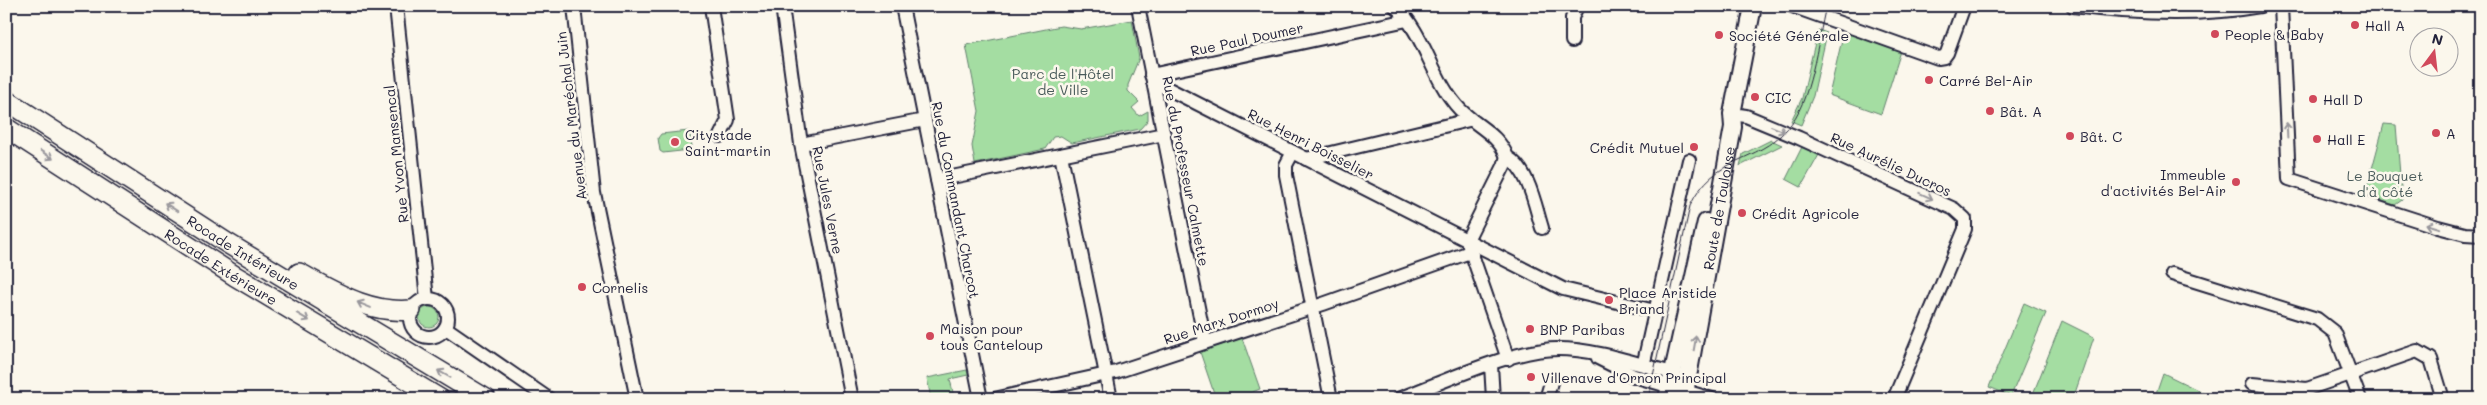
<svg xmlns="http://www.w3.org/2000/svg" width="2487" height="405" font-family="Mali,sans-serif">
	<rect width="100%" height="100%" fill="#fbf7ec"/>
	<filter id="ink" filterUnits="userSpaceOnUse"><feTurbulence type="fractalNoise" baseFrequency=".02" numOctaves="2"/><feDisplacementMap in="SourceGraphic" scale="10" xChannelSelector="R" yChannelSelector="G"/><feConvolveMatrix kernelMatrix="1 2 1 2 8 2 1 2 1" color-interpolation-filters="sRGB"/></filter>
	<g filter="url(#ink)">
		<g fill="#a4dda2" stroke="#63806e">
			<path d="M1132 20 1139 58 1128 85V91L1139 102 1132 108 1139 116 1148 111V120L1140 129 1072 143 1061 136 1053 137 1045 149 975 164 972 146 979 111 966 45 1061 26 1081 29Z"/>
			<path d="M1818 30 1827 33 1813 96 1801 125 1791 121 1802 98Z"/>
			<path d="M1844 31 1901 51 1881 114 1829 95Z"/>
			<path d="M2384 124 2396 125 2402 200 2395 205 2365 195Z"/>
			<path d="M689 131 692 146 690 150 663 153 660 151 658 138 661 134Z"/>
			<path d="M1771 140 1782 145 1740 166 1743 154Z"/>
			<path d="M1803 145 1820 153 1801 187 1786 179Z"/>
			<path d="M2024 303 2046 313 2011 396 1989 387Z"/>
			<circle cx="429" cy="317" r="10"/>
			<path d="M2062 321 2094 337 2073 399H2044L2033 394Z"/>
			<path d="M1242 338 1260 389 1235 399H1216L1200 352Z"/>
			<path d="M967 370 968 375 950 379 954 397 931 399 927 378Z"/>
			<path d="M2163 373 2210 396 2209 399H2154Z"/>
		</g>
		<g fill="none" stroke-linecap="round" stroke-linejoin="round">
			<defs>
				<g id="minor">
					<path d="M396 6 427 299"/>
					<path d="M574 6 594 193 637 399"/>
					<path d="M711 6 728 120 720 136"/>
					<path d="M782 6 801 144 852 399"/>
					<path d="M902 6 981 399"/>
					<path d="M1138 6 1205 342"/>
					<path d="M1395 6C1424 32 1431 76 1456 105 1472 125 1498 132 1507 157 1529 169 1535 206 1542 228"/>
					<path d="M1792 6 1938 58 1944 57 1947 53 1964 6"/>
					<path d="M2073 6C2135 14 2198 17 2260 6"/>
					<path d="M2281 6 2289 179 2438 227 2465 234 2481 235"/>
					<path d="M1572 41V18L1577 6"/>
					<path d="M1151 75 1407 20"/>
					<path d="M1153 81 1563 289 1655 311"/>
					<path d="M1732 114 1746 116 1799 138 1954 209 1965 219V229L1894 399"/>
					<path d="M801 144 925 120"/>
					<path d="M1293 152 1286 165V175L1331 399"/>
					<path d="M1061 155 1111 399"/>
					<path d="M1507 157 1504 166 1467 240 1508 359"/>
					<path d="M1306 159 1469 120"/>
					<path d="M937 180 1164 134"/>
					<path d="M2172 274 2317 319 2335 333 2360 399"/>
					<circle cx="429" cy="318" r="19"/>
					<path d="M446 328 549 399"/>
					<path d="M1598 358 1634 376 1712 399"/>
					<path d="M1644 362 1689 160"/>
					<path d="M1491 365 1493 399"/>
					<path d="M2252 384 2307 389 2417 351 2431 359 2443 399"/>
					<path d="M994 399 1116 372 1323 304 1470 252"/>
					<path d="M1398 399C1441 383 1513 349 1558 349 1597 349 1636 364 1673 373L1677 379"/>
					<path d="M1546 399 1552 379"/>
				</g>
				<g id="major">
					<path d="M1667 399 1706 222"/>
					<path id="s1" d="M1684 399 1733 127 1732 114 1753 6"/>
				</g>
				<g id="highway">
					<path id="s2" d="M6 100 227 243 486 399"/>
					<path id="s3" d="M6 128 235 276 440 399"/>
					<path d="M299 273C335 292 369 314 411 310"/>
				</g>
			</defs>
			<use href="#minor" stroke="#22223b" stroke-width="16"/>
			<use href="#major" stroke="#22223b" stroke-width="20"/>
			<use href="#highway" stroke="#22223b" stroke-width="22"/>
			<use href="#minor" stroke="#fbf7ec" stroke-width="12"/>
			<use href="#major" stroke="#fbf7ec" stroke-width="16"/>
			<use href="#highway" stroke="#fbf7ec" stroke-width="19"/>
			<path stroke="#22223b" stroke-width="1" d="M1648 399 1690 206C1714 155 1756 164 1787 129 1812 101 1817 43 1826 6"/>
		</g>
		<defs><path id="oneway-shaft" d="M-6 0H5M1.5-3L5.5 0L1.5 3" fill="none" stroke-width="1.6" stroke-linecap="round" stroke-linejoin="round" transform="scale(1.25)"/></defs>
		<g stroke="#99979c">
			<use href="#oneway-shaft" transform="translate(1778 129) rotate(23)"/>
			<use href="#oneway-shaft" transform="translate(2287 130) rotate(-93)"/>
			<use href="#oneway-shaft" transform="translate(47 155) rotate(33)"/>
			<use href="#oneway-shaft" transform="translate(1926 196) rotate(25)"/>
			<use href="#oneway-shaft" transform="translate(171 207) rotate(-147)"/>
			<use href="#oneway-shaft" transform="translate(2433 226) rotate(-163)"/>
			<use href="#oneway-shaft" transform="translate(364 305) rotate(-157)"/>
			<use href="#oneway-shaft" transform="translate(303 317) rotate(31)"/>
			<use href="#oneway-shaft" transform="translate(1695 343) rotate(-80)"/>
			<use href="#oneway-shaft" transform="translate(444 374) rotate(-150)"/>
		</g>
	</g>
	<g fill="#d1495b" stroke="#fbf7ec" stroke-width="2">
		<circle cx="2355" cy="25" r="5"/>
		<circle cx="2215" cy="34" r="5"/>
		<circle cx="1719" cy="35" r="5"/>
		<circle cx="1929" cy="80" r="5"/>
		<circle cx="1755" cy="97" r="5"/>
		<circle cx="2313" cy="99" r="5"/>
		<circle cx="1990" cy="111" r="5"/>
		<circle cx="2436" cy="133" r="5"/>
		<circle cx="2070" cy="136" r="5"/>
		<circle cx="2317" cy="139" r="5"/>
		<circle cx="675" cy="142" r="5"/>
		<circle cx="1694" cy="147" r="5"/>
		<circle cx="2236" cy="182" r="5"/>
		<circle cx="1742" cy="213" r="5"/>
		<circle cx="582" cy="287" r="5"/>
		<circle cx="1609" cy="300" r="5"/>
		<circle cx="1530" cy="329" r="5"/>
		<circle cx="930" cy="336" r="5"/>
		<circle cx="1531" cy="377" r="5"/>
	</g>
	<g text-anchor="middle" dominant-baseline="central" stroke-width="5" stroke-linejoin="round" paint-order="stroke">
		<g font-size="14" fill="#22223b" stroke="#fbf7ec" text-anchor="start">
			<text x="2365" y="25">Hall A</text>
			<text x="2225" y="34">People &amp; Baby</text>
			<text x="1729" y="35">Société Générale</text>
			<text x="1939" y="80">Carré Bel-Air</text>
			<text x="1765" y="97">CIC</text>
			<text x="2323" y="99">Hall D</text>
			<text x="2000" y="111">Bât. A</text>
			<text x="2446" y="133">A</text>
			<text x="685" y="134">Citystade<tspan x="685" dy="16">Saint-martin</tspan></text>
			<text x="2080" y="136">Bât. C</text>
			<text x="2327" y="139">Hall E</text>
			<text x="1684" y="147" text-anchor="end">Crédit Mutuel</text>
			<text x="2226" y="174" text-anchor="end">Immeuble<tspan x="2226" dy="16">d'activités Bel-Air</tspan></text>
			<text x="1752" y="213">Crédit Agricole</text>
			<text x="592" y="287">Cornelis</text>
			<text x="1619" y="292">Place Aristide<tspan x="1619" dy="16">Briand</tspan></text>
			<text x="940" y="328">Maison pour<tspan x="940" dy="16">tous Canteloup</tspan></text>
			<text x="1540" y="329">BNP Paribas</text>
			<text x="1541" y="377">Villenave d'Ornon Principal</text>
		</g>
		<g font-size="14" fill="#22223b" stroke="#fbf7ec">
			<text transform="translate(1247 39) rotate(-12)">Rue Paul Doumer</text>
			<text transform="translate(571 116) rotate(-97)">Avenue du Maréchal Juin</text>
			<text transform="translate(1311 144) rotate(27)">Rue Henri Boisselier</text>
			<text transform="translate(396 154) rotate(-96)">Rue Yvon Mansencal</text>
			<text transform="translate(1891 164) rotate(25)">Rue Aurélie Ducros</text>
			<text transform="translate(1186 171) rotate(79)">Rue du Professeur Calmette</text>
			<text transform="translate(828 200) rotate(79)">Rue Jules Verne</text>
			<text transform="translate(956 200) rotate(79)">Rue du Commandant Charcot</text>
			<text stroke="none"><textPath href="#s1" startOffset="194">Route de Toulouse</textPath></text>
			<text stroke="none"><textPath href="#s2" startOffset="282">Rocade Intérieure</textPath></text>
			<text stroke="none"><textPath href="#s3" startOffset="256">Rocade Extérieure</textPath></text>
			<text transform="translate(1221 321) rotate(-18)">Rue Marx Dormoy</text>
		</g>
		<g font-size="14" fill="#495a5a" stroke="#fbf7ec">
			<text x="1063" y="73">Parc de l'Hôtel<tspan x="1063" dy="16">de Ville</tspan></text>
			<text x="2385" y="175">Le Bouquet<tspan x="2385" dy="16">d'à côté</tspan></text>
		</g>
	</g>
	<rect width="2487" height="405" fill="none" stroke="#fbf7ec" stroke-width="25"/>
	<rect x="12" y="12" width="2462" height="380" fill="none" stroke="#22223b" stroke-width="2" filter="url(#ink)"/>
	<g transform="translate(2434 52) rotate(15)"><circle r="24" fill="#fbf7ec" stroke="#a4a2a5"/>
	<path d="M0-4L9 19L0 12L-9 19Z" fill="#d1495b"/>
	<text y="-8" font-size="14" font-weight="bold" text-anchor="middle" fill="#22223b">N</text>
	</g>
</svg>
